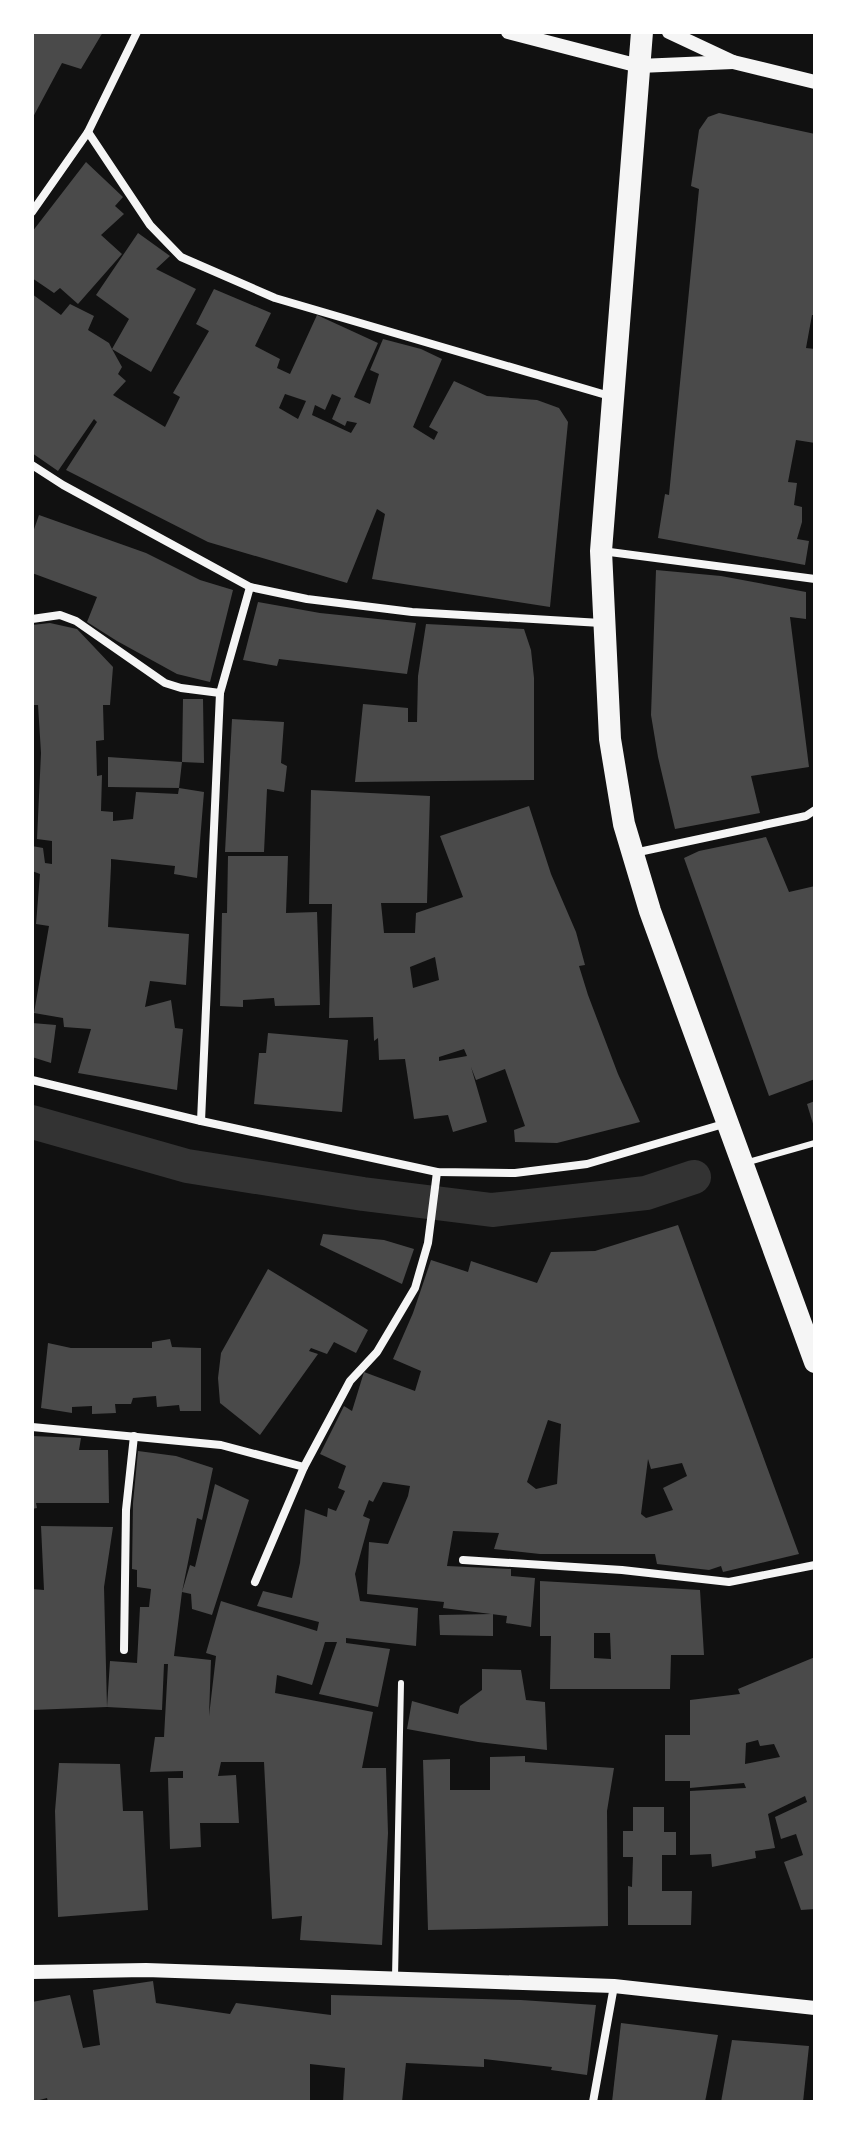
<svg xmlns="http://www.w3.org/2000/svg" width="847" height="2134" font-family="'Varela Round',sans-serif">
	<rect width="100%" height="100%" fill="#111"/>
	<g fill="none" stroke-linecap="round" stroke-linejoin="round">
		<path stroke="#333" stroke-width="34" d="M32 1122 187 1166 363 1194 492 1210 646 1193 694 1177"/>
	</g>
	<g fill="#4a4a4a" fill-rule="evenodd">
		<path d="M32 32H103L81 69 62 63 32 119Z"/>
		<path d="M719 113 815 134V315H812L806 348 815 349V443L796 440 788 482 797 483 794 505 802 507V522L797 539 809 541 805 565 658 538 665 494 669 495 699 189 691 186 699 130 708 117Z"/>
		<path d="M86 162 123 197 115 206 124 214 101 235 122 254 78 304 60 288 54 293 32 278V232Z"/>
		<path d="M138 233 170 256 156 269 196 289 151 372 112 349 122 367 118 374 126 381 113 395 165 427 180 397 173 393 209 331 196 324 214 289 271 313 255 346 280 359 277 368 290 374 317 315 378 343 354 397 370 404 379 374 370 370 383 339 421 349 442 359 413 427 434 440 438 432 429 427 454 381 487 396 537 400 559 408 568 422 550 607 372 579 385 514 377 509 347 583 208 542 66 470 97 422 94 419 58 471 32 453V294L61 315 70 304 94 316 88 330 109 343 112 349 129 319 96 295ZM285 394 306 401 298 419 279 408ZM332 394 341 398 332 419 345 426 347 421 357 423 351 433 312 415 315 405 325 410Z"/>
		<path d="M39 515 146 553 200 580 233 590 210 682 177 674 117 641 87 622 97 597 32 573V535Z"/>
		<path d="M656 570 721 576 806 592V619L790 617 809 767 751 776 760 813 675 829 658 757 651 715Z"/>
		<path d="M258 602 320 613 416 623 407 674 279 659 277 666 243 660Z"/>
		<path d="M50 623 77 629 113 667 110 705H103L104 740 96 741 97 776 102 775 101 811 113 812V821L133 819 136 792 178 794 179 788 108 787V757L182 762 183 699H203L204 763 182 762 179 788 204 792 197 878 174 874 175 866 111 859V866L108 927 189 934 186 985 150 981 145 1007 171 1000 175 1028 183 1029 177 1090 78 1073 91 1029 64 1027 63 1018 34 1013 49 926 36 924 40 874 32 871V846L43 848 45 863 52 864V841L37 839 41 753 38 705H32V625Z"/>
		<path d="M426 624 524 629 531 650 534 678V780L355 782 363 704 408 708V722H417L418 676Z"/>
		<path d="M232 719 284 722 281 763 287 766 284 792 267 789 264 852H225Z"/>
		<path d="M311 790 430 796 427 903H381L384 933H415L416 913 463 897 440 836 529 806 551 874 576 932 585 965 579 966 588 995 618 1074 640 1122 557 1143 515 1142 514 1130 525 1126 505 1069 476 1080 471 1067 487 1122 453 1132 448 1115 414 1119 405 1059 379 1060 378 1038 374 1041 373 1017 329 1018 332 904H309ZM435 957 439 980 413 988 410 967ZM464 1049 467 1056 439 1061V1057Z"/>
		<path d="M766 837 789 892 815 886V1079L769 1096 684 858 699 851Z"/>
		<path d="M228 856H288L286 913 317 912 320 1005 275 1006 274 998 243 1000V1007L220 1006 222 913H227Z"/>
		<path d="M32 1023 56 1025 51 1063 32 1057Z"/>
		<path d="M268 1033 348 1040 342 1112 254 1104 259 1053H266Z"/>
		<path d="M815 1101V1127H814L807 1104Z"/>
		<path d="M678 1225 799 1554 723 1572 721 1566 709 1570 657 1564 655 1554H540L494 1549 499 1533 453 1531 447 1566 511 1569V1576L535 1578 531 1627 506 1623 507 1616 443 1608 444 1602 367 1594 369 1542 388 1544 408 1496 410 1486 383 1482 373 1502 369 1500 363 1516 370 1519 355 1574 360 1601 418 1608 416 1646 346 1638V1643L390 1649 378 1707 319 1694 337 1642H325L312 1685 277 1675 275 1693 373 1712 362 1768H386L388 1833 382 1945 300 1940 302 1916 272 1919 264 1762H221L218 1776 236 1775 239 1823H200L201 1847 170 1849 168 1778H183V1771L150 1772 155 1737H164L168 1664H164L162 1710 107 1707 110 1661 137 1663 140 1607H149L151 1589 137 1587V1570L132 1569 133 1503 138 1451 176 1456 213 1468 202 1520 197 1518 182 1592 190 1565 195 1567 215 1484 249 1500 212 1615 192 1609 191 1594 182 1592 174 1656 211 1660 209 1716 216 1656 206 1653 221 1601 317 1631 319 1622 257 1606 263 1591 292 1598 300 1563 305 1509 327 1517 328 1508 336 1511 345 1491 338 1488 346 1466 320 1454 344 1406 352 1411 364 1372 415 1391 421 1371 393 1359 413 1313 431 1260 468 1272 471 1261 537 1283 551 1252 595 1251ZM548 1420 561 1424 557 1484 536 1489 527 1482ZM648 1459 651 1469 682 1463 687 1476 663 1488 673 1510 646 1518 641 1514Z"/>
		<path d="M323 1234 384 1240 414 1249 402 1284 320 1245Z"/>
		<path d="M268 1269 368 1330 356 1353 334 1342 327 1354 311 1348 309 1351 318 1354 260 1435 220 1403 218 1378 221 1353Z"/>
		<path d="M170 1339 172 1347 201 1348V1411H180L179 1405 157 1407 156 1396 133 1398 131 1404H115L116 1413 92 1414V1406L72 1407V1413L41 1408 48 1343 71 1348H152V1342Z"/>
		<path d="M32 1436 81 1438 79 1450H108L109 1503H36L37 1508 32 1509Z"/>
		<path d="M41 1526 113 1527 104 1587 107 1707 32 1710V1589L44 1590Z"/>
		<path d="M540 1581 700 1590 704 1655H671L670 1689H550L551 1636H540ZM594 1633H610L611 1659 594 1658Z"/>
		<path d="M493 1614V1636L440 1635 439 1615Z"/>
		<path d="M815 1657V1909L801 1910 784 1862 803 1855 796 1834 781 1839 775 1817 807 1802 805 1796 768 1814 775 1848 755 1851 756 1858 712 1867 711 1854 690 1855V1791L746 1788 744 1783 690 1788V1781H665V1735H690V1700L740 1694 738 1689ZM758 1740 760 1746 774 1744 780 1757 745 1764 746 1743Z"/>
		<path d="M482 1669 521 1670 526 1700 545 1702 547 1750 478 1742 407 1729 412 1701 458 1714 460 1706 482 1690Z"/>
		<path d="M525 1756V1762L614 1768 607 1811 608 1926 428 1930 423 1760 450 1759V1790H490V1757Z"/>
		<path d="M59 1763 120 1764 123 1811H143L148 1910 58 1917 55 1811Z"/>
		<path d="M633 1807H664V1832H676V1855H662V1891H692L691 1925H628V1886L632 1887 633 1857H623V1831H633Z"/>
		<path d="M153 1981 156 2003 230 2014 236 2003 331 2015V1995L521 2000 596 2005 587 2075 551 2070 552 2067 484 2059V2067L406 2063 402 2102H343L345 2068 310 2064V2102H48L47 2098 32 2102V2002L70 1995 83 2048 100 2045 93 1990Z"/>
		<path d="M621 2023 718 2035 705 2102H612Z"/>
		<path d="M732 2040 809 2046 803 2102H721Z"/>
	</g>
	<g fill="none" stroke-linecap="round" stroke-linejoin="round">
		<g stroke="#f5f5f5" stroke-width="6">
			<path d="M745 1163 815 1143"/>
			<path d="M395 1978 401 1683"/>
		</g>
		<g stroke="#f5f5f5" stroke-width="8">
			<path d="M88 132 150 225 181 257 275 298 613 397"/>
			<path d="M32 212 88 132 137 32"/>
			<path d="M32 465 63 485 250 587 307 599 412 612 601 623"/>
			<path d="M602 551 815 579"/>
			<path d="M32 619 60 615 76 621 165 683 181 688 220 693"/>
			<path d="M634 853 806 816 815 810"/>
			<path d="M32 1080 201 1121 437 1172 515 1173 587 1164 727 1123"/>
			<path d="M201 1121 220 693 250 587"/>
			<path d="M32 1427 221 1445 304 1467"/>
			<path d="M463 1560 622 1570 729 1582 815 1565"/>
			<path d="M255 1582 304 1467 350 1381 377 1352 415 1288 428 1243 437 1172"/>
			<path d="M124 1650 126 1510 134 1436"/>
			<path d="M593 2102 614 1986"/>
		</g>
		<g stroke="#f5f5f5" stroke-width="14">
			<path d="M508 32 639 66 733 62"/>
			<path d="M669 32 733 62 815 82"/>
			<path d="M32 1972 146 1970 614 1986 815 2008"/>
		</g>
		<path stroke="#f5f5f5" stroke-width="22" d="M642 32 601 551 610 739 624 824 650 911 815 1362"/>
	</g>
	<rect width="847" height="2134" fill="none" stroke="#ffffff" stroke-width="68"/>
</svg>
